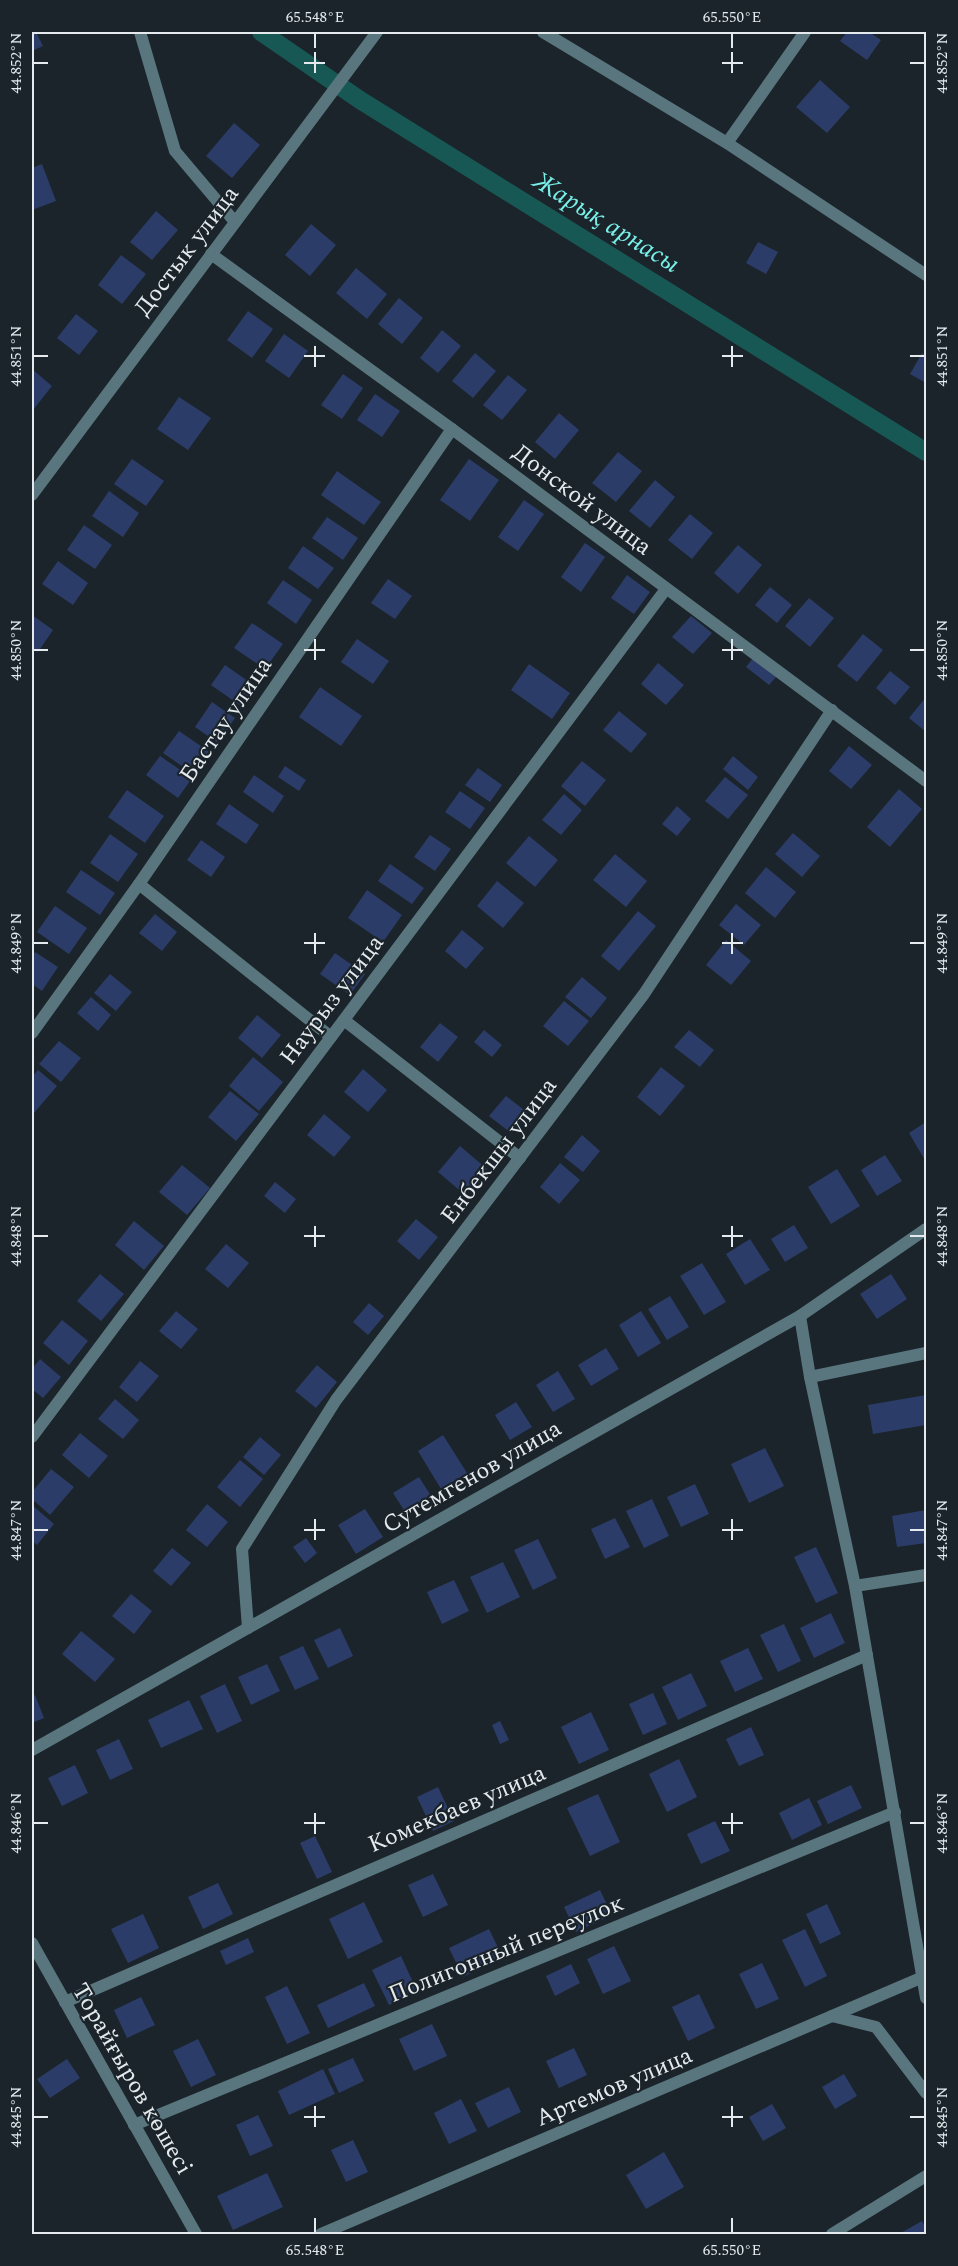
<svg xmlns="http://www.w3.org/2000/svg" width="958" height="2266" font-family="Spectral,serif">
	<rect width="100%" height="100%" fill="#1b242a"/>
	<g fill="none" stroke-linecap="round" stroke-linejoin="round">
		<path stroke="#175855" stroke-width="18" d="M261 32 360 100 926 452"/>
	</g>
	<g fill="#2c3c68">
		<path d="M32 32H36L43 46 32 51Z"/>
		<path d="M847 32H869L881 40 867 60 840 41Z"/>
		<path d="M820 80 850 107 827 133 796 107Z"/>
		<path d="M234 123 260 145 232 178 206 156Z"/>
		<path d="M42 164 56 201 32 210V168Z"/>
		<path d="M156 211 178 230 152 260 130 242Z"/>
		<path d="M311 224 336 245 310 276 285 255Z"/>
		<path d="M758 242 778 252 766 274 746 263Z"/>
		<path d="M121 255 146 274 122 304 98 285Z"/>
		<path d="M356 268 387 294 367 319 336 293Z"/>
		<path d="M399 298 423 318 402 344 378 324Z"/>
		<path d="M248 311 273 329 252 358 227 340Z"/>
		<path d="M76 314 98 331 79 355 57 338Z"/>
		<path d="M442 330 461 346 438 373 420 358Z"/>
		<path d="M284 334 308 351 289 378 265 361Z"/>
		<path d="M475 353 496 371 473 398 452 381Z"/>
		<path d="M922 353 926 356V383L910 374Z"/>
		<path d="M32 369 52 386 33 410 32 408Z"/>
		<path d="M343 374 363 388 342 419 321 405Z"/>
		<path d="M508 375 527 390 502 420 483 405Z"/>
		<path d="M375 394 400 411 382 437 357 420Z"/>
		<path d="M179 397 211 418 188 450 157 429Z"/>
		<path d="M559 413 579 430 555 459 535 442Z"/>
		<path d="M618 452 642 471 616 502 592 483Z"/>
		<path d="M132 459 164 481 146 506 114 484Z"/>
		<path d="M469 459 499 480 470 521 440 500Z"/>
		<path d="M337 471 381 502 364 525 321 495Z"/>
		<path d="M655 480 675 497 650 528 629 511Z"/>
		<path d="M109 491 139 513 123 537 92 516Z"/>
		<path d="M524 500 544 514 518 551 498 537Z"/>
		<path d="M690 514 713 533 692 559 668 540Z"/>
		<path d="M327 517 358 538 343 560 312 538Z"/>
		<path d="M84 525 112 545 95 569 67 550Z"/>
		<path d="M585 543 605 557 581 592 561 577Z"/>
		<path d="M738 545 762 565 738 594 714 573Z"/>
		<path d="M303 546 334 568 318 589 288 568Z"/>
		<path d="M58 561 88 583 73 605 42 584Z"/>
		<path d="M627 575 650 592 634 614 611 598Z"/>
		<path d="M388 579 412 596 395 619 371 603Z"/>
		<path d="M283 580 312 600 296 624 267 603Z"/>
		<path d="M770 587 792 605 777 623 755 605Z"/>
		<path d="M809 598 834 618 810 647 785 626Z"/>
		<path d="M32 615 53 630 38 652 32 648Z"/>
		<path d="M691 616 712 633 693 654 672 637Z"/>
		<path d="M252 623 283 644 265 669 234 648Z"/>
		<path d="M863 634 883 650 857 682 837 666Z"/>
		<path d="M357 639 389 661 373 684 341 662Z"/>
		<path d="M753 658 776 677 769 685 746 667Z"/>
		<path d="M658 663 684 685 666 705 641 684Z"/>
		<path d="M529 664 570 693 552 719 511 690Z"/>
		<path d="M225 665 255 686 241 706 211 685Z"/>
		<path d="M890 671 910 687 895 705 876 688Z"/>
		<path d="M320 687 362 716 341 746 299 717Z"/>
		<path d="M926 697V732L909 718Z"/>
		<path d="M212 702 235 718 218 743 195 727Z"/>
		<path d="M619 711 647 734 631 753 603 730Z"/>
		<path d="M179 731 211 753 195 775 163 753Z"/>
		<path d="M849 746 872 765 851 789 829 771Z"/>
		<path d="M160 756 192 778 178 798 146 775Z"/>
		<path d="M733 756 758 777 748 790 723 769Z"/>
		<path d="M582 761 606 780 585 806 561 786Z"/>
		<path d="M285 766 306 780 299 791 278 777Z"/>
		<path d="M478 768 502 785 490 802 465 785Z"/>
		<path d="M254 775 284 796 273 813 243 792Z"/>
		<path d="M725 777 748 795 728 819 705 801Z"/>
		<path d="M899 789 922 809 890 847 867 827Z"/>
		<path d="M127 790 164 816 145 843 108 817Z"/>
		<path d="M460 791 485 808 470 829 445 812Z"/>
		<path d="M564 794 582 810 561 835 542 820Z"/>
		<path d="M229 804 259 825 246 844 216 824Z"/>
		<path d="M677 806 691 819 677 836 662 824Z"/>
		<path d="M793 833 820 856 802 877 775 854Z"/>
		<path d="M110 834 138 854 118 882 90 863Z"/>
		<path d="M430 835 451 849 435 871 414 857Z"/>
		<path d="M529 836 558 860 535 887 506 863Z"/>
		<path d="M201 840 225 857 211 877 187 860Z"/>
		<path d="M615 854 647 881 626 907 593 880Z"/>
		<path d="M390 864 424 888 412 904 378 881Z"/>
		<path d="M766 867 796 892 775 918 745 893Z"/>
		<path d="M81 870 115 893 100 915 66 892Z"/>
		<path d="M497 881 524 903 503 928 477 906Z"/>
		<path d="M367 890 402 915 383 942 348 918Z"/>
		<path d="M736 904 761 925 744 945 719 925Z"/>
		<path d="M55 906 87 928 69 954 37 932Z"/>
		<path d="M638 911 656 926 619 971 601 956Z"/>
		<path d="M155 914 177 932 162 951 139 933Z"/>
		<path d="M462 930 484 948 466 969 445 951Z"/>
		<path d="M726 940 751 961 731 985 706 965Z"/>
		<path d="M35 952 58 967 42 991 32 984V957Z"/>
		<path d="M335 953 365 974 350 995 320 974Z"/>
		<path d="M110 974 132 992 116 1011 94 993Z"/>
		<path d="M582 977 607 998 591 1018 565 997Z"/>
		<path d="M91 997 111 1015 98 1031 77 1013Z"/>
		<path d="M564 1001 589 1021 568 1046 543 1026Z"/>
		<path d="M257 1015 281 1035 262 1058 238 1038Z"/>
		<path d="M440 1023 458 1037 438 1062 420 1047Z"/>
		<path d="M484 1030 502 1045 492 1057 474 1042Z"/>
		<path d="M689 1030 714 1050 700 1067 674 1047Z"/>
		<path d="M59 1041 81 1058 61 1082 39 1064Z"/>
		<path d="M253 1057 283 1082 259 1111 229 1086Z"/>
		<path d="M661 1067 685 1086 660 1116 637 1097Z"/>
		<path d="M363 1069 387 1090 368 1112 344 1092Z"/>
		<path d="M38 1070 57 1086 34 1113 32 1111V1077Z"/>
		<path d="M230 1091 259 1114 236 1141 208 1117Z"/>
		<path d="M506 1096 528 1113 511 1133 489 1116Z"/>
		<path d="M324 1114 351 1137 334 1157 307 1135Z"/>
		<path d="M926 1122V1162L909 1133Z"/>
		<path d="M582 1135 600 1151 583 1172 564 1157Z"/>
		<path d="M460 1146 487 1169 465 1195 438 1172Z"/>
		<path d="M885 1155 902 1181 877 1196 861 1170Z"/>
		<path d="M560 1163 580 1180 559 1204 540 1187Z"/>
		<path d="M182 1165 210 1188 187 1215 159 1192Z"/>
		<path d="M837 1169 860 1206 831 1224 808 1187Z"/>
		<path d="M275 1182 296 1199 285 1213 264 1196Z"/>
		<path d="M416 1219 438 1237 419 1260 397 1241Z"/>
		<path d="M134 1221 164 1246 144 1270 115 1245Z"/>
		<path d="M794 1225 808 1248 785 1262 771 1239Z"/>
		<path d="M750 1239 770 1270 745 1285 726 1254Z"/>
		<path d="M226 1244 249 1263 228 1288 205 1269Z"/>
		<path d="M702 1263 726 1302 704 1315 680 1276Z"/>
		<path d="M100 1274 124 1294 101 1321 77 1301Z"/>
		<path d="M891 1274 907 1299 877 1319 860 1294Z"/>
		<path d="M670 1296 689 1327 667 1340 648 1309Z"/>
		<path d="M369 1303 384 1316 368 1335 353 1322Z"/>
		<path d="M176 1311 198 1329 181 1349 159 1331Z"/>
		<path d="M641 1311 661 1343 638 1357 619 1325Z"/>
		<path d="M62 1320 88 1341 69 1365 43 1343Z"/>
		<path d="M606 1348 619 1369 591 1386 578 1365Z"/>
		<path d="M40 1359 61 1377 43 1398 32 1389V1369Z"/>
		<path d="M140 1361 159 1376 137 1402 119 1387Z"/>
		<path d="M317 1365 337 1382 316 1408 295 1391Z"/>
		<path d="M558 1371 575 1399 553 1412 536 1385Z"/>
		<path d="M926 1395V1425L873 1434 868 1405Z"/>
		<path d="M115 1399 139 1420 123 1439 98 1419Z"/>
		<path d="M516 1402 532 1427 510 1440 495 1415Z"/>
		<path d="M80 1433 108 1456 89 1478 62 1455Z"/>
		<path d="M443 1435 467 1473 441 1489 418 1451Z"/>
		<path d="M260 1437 281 1455 264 1475 243 1457Z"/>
		<path d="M765 1448 784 1486 749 1503 731 1464Z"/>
		<path d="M240 1460 263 1479 240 1507 217 1487Z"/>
		<path d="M51 1469 74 1487 50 1515 32 1499V1492Z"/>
		<path d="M419 1477 433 1499 407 1515 393 1493Z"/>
		<path d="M695 1484 709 1514 681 1527 667 1497Z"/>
		<path d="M652 1499 669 1536 644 1548 626 1511Z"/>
		<path d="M207 1504 228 1522 207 1547 186 1530Z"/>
		<path d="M32 1505 54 1524 37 1545 32 1541Z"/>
		<path d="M365 1509 383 1537 356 1554 338 1525Z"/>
		<path d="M926 1510V1543L897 1547 892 1516Z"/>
		<path d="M615 1518 630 1547 605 1559 591 1529Z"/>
		<path d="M306 1538 317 1553 305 1563 293 1547Z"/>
		<path d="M538 1539 557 1578 533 1590 514 1550Z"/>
		<path d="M816 1547 838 1593 816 1603 794 1557Z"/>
		<path d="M172 1548 191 1563 171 1586 153 1571Z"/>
		<path d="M503 1562 520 1597 487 1613 470 1577Z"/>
		<path d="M454 1580 469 1611 442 1624 427 1592Z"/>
		<path d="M131 1594 152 1611 134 1634 112 1616Z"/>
		<path d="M831 1613 845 1643 814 1658 800 1628Z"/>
		<path d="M784 1624 801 1661 778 1672 760 1635Z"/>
		<path d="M340 1628 353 1656 328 1668 314 1640Z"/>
		<path d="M81 1631 115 1659 95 1682 62 1654Z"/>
		<path d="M303 1646 319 1679 295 1690 279 1657Z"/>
		<path d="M748 1648 763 1679 735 1692 720 1661Z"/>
		<path d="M267 1664 280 1691 251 1705 238 1677Z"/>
		<path d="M691 1673 707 1706 678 1720 662 1687Z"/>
		<path d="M225 1684 242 1721 217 1733 200 1696Z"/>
		<path d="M653 1693 667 1724 643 1735 629 1704Z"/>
		<path d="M35 1695 44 1718 32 1723V1697Z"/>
		<path d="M189 1700 203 1729 161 1748 148 1720Z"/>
		<path d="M591 1712 609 1750 579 1764 561 1727Z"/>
		<path d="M500 1721 509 1740 500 1744 492 1725Z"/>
		<path d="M751 1727 764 1755 739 1766 726 1739Z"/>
		<path d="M119 1739 133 1769 110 1780 96 1750Z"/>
		<path d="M679 1759 697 1797 667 1812 649 1774Z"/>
		<path d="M75 1765 88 1793 62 1806 48 1778Z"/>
		<path d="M851 1785 862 1808 828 1824 817 1801Z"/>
		<path d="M438 1787 454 1821 433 1831 417 1797Z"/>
		<path d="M598 1794 620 1842 590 1856 567 1808Z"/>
		<path d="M809 1798 822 1825 792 1840 779 1813Z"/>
		<path d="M715 1821 730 1851 701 1864 687 1834Z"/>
		<path d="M315 1836 332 1872 317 1879 300 1843Z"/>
		<path d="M433 1874 448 1905 423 1917 408 1885Z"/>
		<path d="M218 1883 233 1914 203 1929 188 1897Z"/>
		<path d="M600 1890 612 1915 576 1932 564 1907Z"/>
		<path d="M364 1902 383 1942 348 1959 329 1919Z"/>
		<path d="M827 1904 841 1934 820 1944 806 1914Z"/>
		<path d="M143 1914 159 1948 128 1963 111 1929Z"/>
		<path d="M489 1929 503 1958 463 1977 449 1948Z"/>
		<path d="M805 1929 827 1976 805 1987 782 1940Z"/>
		<path d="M248 1938 254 1952 226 1965 220 1951Z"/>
		<path d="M614 1946 631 1981 603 1994 587 1959Z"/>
		<path d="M401 1956 417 1991 389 2005 372 1970Z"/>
		<path d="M762 1963 779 1999 756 2009 739 1974Z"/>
		<path d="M571 1964 580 1983 555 1996 546 1976Z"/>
		<path d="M364 1983 375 2006 328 2028 317 2005Z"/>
		<path d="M287 1986 310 2033 287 2044 265 1997Z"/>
		<path d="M699 1994 715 2028 688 2041 672 2007Z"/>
		<path d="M141 1997 155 2025 127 2038 114 2010Z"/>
		<path d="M432 2024 447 2056 414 2071 399 2039Z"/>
		<path d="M198 2039 216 2075 191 2087 173 2051Z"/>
		<path d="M574 2048 587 2075 559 2088 546 2061Z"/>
		<path d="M353 2058 364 2081 339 2093 328 2069Z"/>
		<path d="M67 2059 80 2078 50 2098 37 2079Z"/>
		<path d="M323 2069 335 2094 289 2115 278 2091Z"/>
		<path d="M844 2074 857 2096 835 2109 822 2087Z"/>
		<path d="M509 2087 521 2112 488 2128 475 2103Z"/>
		<path d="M461 2099 477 2131 449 2144 434 2113Z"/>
		<path d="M772 2104 786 2128 763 2141 749 2117Z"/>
		<path d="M258 2115 273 2146 250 2156 236 2125Z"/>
		<path d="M353 2140 368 2172 346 2182 331 2150Z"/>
		<path d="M664 2152 684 2187 646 2209 626 2175Z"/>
		<path d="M267 2173 283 2207 233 2230 217 2196Z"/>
		<path d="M922 2221 926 2228V2234H899Z"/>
	</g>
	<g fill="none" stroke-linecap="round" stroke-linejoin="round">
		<g stroke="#59767e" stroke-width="12">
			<path d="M140 32 175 151 235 222"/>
			<path d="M543 32 727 143 926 275"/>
			<path d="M727 143 805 32"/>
			<path d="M211 254 452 429 926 781"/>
			<path d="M32 495 377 32"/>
			<path d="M139 884 331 1037"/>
			<path d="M344 1020 520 1158"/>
			<path d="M32 1033 139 884 452 429"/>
			<path d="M800 1316 810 1377 855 1586 926 1998"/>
			<path d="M810 1377 926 1353"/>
			<path d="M32 1437 666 589"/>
			<path d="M855 1586 926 1575"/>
			<path d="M248 1628 242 1549 336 1400 644 994 832 710"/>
			<path d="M32 1750 800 1316 926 1229"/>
			<path d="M65 2002 867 1655"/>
			<path d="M832 2016 923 1977"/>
			<path d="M134 2125 895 1812"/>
			<path d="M832 2234 926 2176"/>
		</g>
		<g stroke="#59767e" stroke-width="12">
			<path d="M32 1943 196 2234"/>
			<path d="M321 2234 832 2016 876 2027 926 2093"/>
		</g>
	</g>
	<path fill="none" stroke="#e4eaee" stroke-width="2" d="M315 33V48M732 33V48M315 52V73M732 52V73M33 63H48M304 63H325M722 63H743M910 63H925M315 346V367M732 346V367M33 356H48M304 356H325M722 356H743M910 356H925M315 639V660M732 639V660M33 650H48M304 650H325M722 650H743M910 650H925M315 933V954M732 933V954M33 943H48M304 943H325M722 943H743M910 943H925M315 1226V1247M732 1226V1247M33 1236H48M304 1236H325M722 1236H743M910 1236H925M315 1519V1540M732 1519V1540M33 1530H48M304 1530H325M722 1530H743M910 1530H925M315 1813V1834M732 1813V1834M33 1823H48M304 1823H325M722 1823H743M910 1823H925M315 2106V2127M732 2106V2127M33 2117H48M304 2117H325M722 2117H743M910 2117H925M315 2218V2233M732 2218V2233"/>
	<g text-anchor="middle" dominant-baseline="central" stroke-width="4.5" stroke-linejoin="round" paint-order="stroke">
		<g font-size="24" fill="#e4eaee" stroke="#1b242a">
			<text transform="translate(187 251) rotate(-53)">Достык улица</text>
			<text transform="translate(582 500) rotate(37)">Донской улица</text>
			<text transform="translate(226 720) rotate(-56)">Бастау улица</text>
			<text transform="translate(332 1000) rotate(-53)">Наурыз улица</text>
			<text transform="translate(499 1151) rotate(-53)">Енбекшы улица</text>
			<text transform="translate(472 1477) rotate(-30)">Сутемгенов улица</text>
			<text transform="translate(457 1809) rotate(-23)">Комекбаев улица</text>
			<text transform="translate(506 1949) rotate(-22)">Полигонный переулок</text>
			<text transform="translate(132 2079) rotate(60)">Торайғыров көшесі</text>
			<text transform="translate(614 2087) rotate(-23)">Артемов улица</text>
		</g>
		<g font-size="26" font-style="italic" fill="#78f0e9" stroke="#1b242a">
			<text transform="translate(606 222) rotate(32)">Жарық арнасы</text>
		</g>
	</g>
	<rect width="958" height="2266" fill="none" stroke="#1b242a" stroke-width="66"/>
	<rect x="33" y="33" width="892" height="2200" fill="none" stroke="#e4eaee" stroke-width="2"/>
	<g font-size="15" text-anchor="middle" fill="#e4eaee">
		<text x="315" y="22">65.548°E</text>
		<text x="732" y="22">65.550°E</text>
		<text transform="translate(16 63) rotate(-90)" y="5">44.852°N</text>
		<text transform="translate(942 63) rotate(-90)" y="5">44.852°N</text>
		<text transform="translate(16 356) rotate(-90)" y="5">44.851°N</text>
		<text transform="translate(942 356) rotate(-90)" y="5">44.851°N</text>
		<text transform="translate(16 650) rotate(-90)" y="5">44.850°N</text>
		<text transform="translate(942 650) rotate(-90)" y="5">44.850°N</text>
		<text transform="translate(16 943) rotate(-90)" y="5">44.849°N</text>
		<text transform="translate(942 943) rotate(-90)" y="5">44.849°N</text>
		<text transform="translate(16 1236) rotate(-90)" y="5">44.848°N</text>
		<text transform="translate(942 1236) rotate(-90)" y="5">44.848°N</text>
		<text transform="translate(16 1530) rotate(-90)" y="5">44.847°N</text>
		<text transform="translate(942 1530) rotate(-90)" y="5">44.847°N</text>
		<text transform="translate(16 1823) rotate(-90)" y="5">44.846°N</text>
		<text transform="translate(942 1823) rotate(-90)" y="5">44.846°N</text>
		<text transform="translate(16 2117) rotate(-90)" y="5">44.845°N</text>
		<text transform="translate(942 2117) rotate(-90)" y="5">44.845°N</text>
		<text x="315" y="2255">65.548°E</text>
		<text x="732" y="2255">65.550°E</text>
	</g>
</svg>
